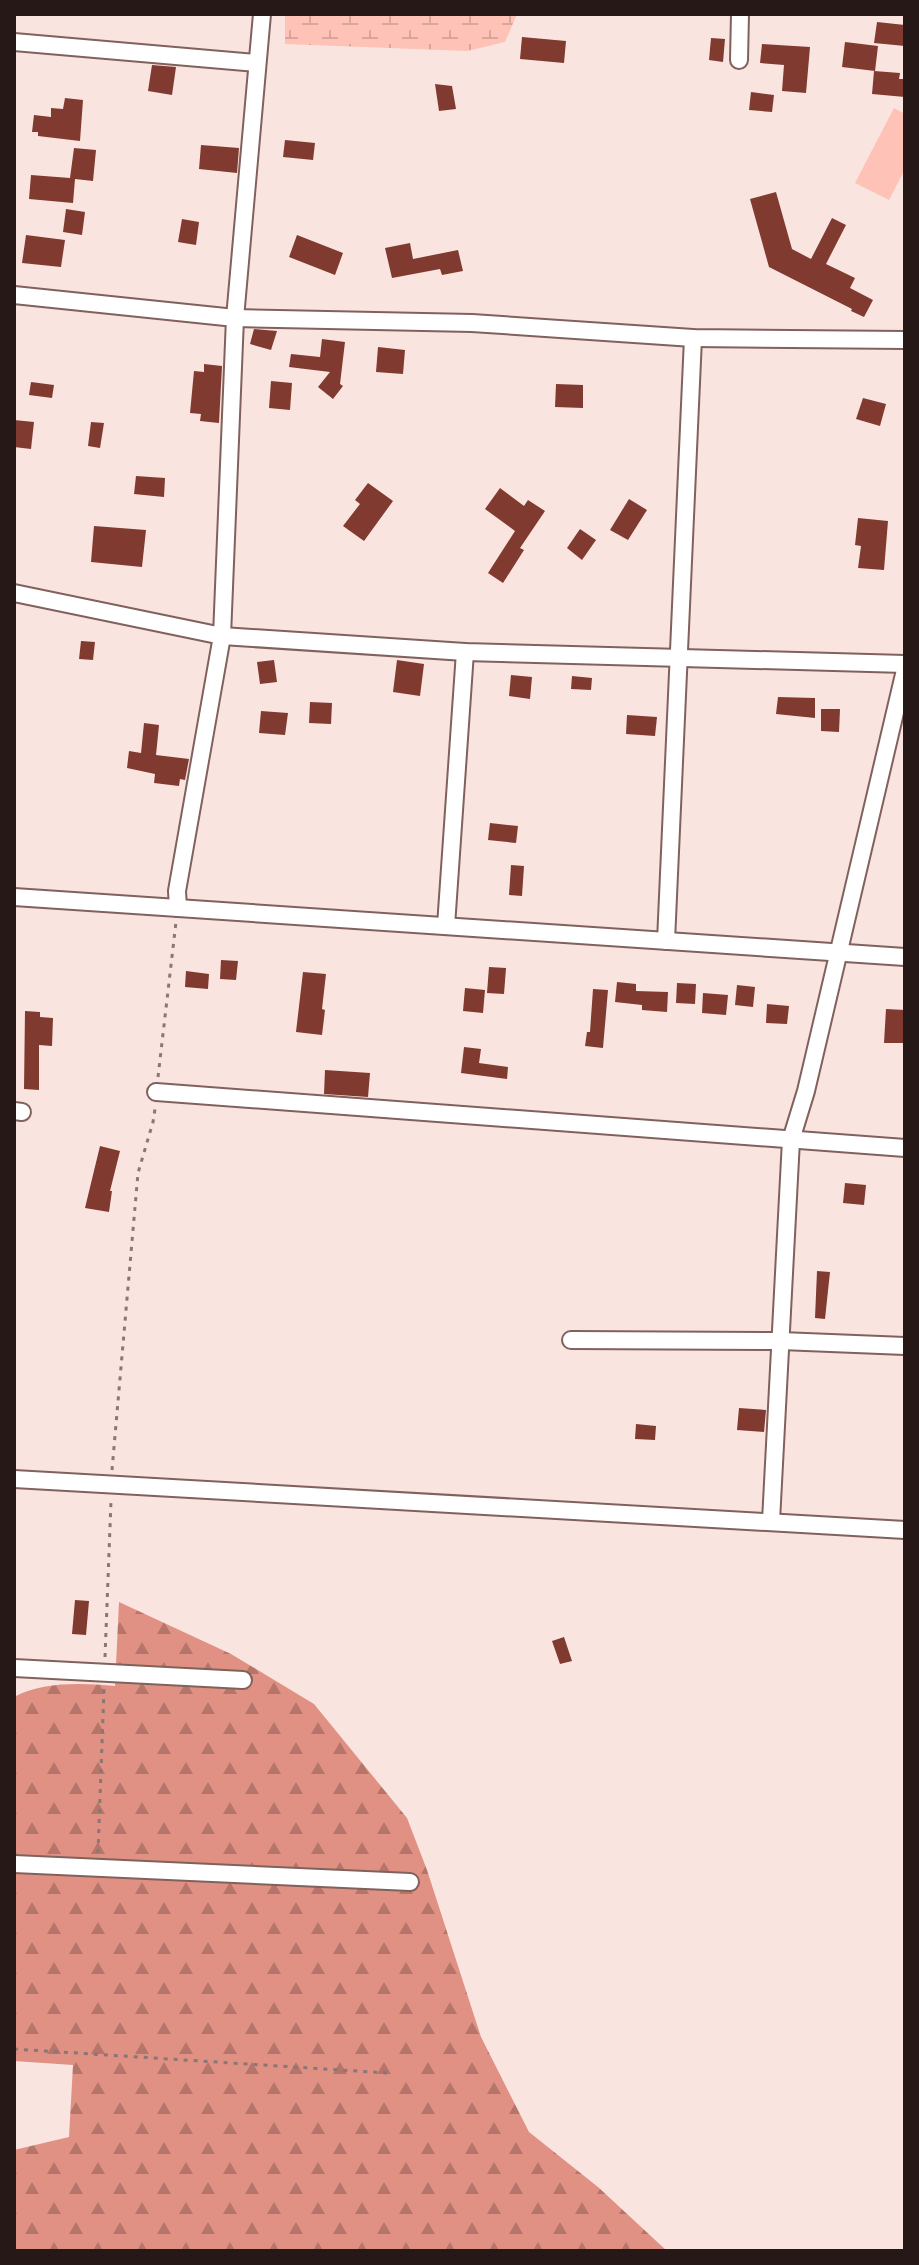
<svg xmlns="http://www.w3.org/2000/svg" width="919" height="2265" font-family="Rubik,sans-serif">
	<defs>
		<pattern id="forest-firs" width="22" height="20" patternUnits="userSpaceOnUse" patternTransform="scale(2)"><rect width="22" height="20" fill="#e09183"/><path d="M5 1l3.5 6h-7zM16 11l3.5 6h-7z" fill="#b5756a"/></pattern>
		<pattern id="wetland-marsh" width="20" height="14" patternUnits="userSpaceOnUse" patternTransform="scale(2)"><rect width="20" height="14" fill="#fec2b6"/><path d="M1 5h8M5 5V1M11 12h8M15 12V8" fill="none" stroke="#daa69c"/></pattern>
	</defs>
	<rect width="100%" height="100%" fill="#fae4e0"/>
	<path fill="url(#forest-firs)" d="M119 1602 231 1654 314 1704 407 1818 427 1870 481 2037 529 2132 598 2187 667 2251H14V2150L69 2137 73 2065 14 2061V1697C43 1681 83 1683 115 1686Z"/>
	<path fill="url(#wetland-marsh)" d="M285 14H517L505 42 467 51 285 44Z"/>
	<path fill="#fec2b6" d="M894 108 905 114V169L889 200 855 183Z"/>
	<g fill="#803a2f">
		<path d="M877 22 905 25V46L874 43Z"/>
		<path d="M522 37 566 41 564 63 520 59Z"/>
		<path d="M711 38 725 39 723 62 709 60Z"/>
		<path d="M845 42 878 46 875 71 842 67Z"/>
		<path d="M762 44 810 47 806 93 782 91 784 65 760 63Z"/>
		<path d="M152 65 176 67 172 95 148 91Z"/>
		<path d="M874 71 900 73 899 79H905V97L872 94Z"/>
		<path d="M435 84 452 86 456 109 439 111Z"/>
		<path d="M751 92 774 95 772 112 749 110Z"/>
		<path d="M65 98 83 100 80 141 38 136V132H32L34 115 51 117V108L63 109Z"/>
		<path d="M285 140 315 143 313 160 283 157Z"/>
		<path d="M201 145 239 148 237 173 199 169Z"/>
		<path d="M74 148 96 150 93 181 75 179 73 203 29 199 31 175 70 178Z"/>
		<path d="M776 192 792 249 811 259 832 218 846 225 826 264 855 278 850 288 873 300 864 317 851 311 852 309 769 267 750 199Z"/>
		<path d="M66 209 85 212 82 235 63 232Z"/>
		<path d="M182 219 199 222 196 245 178 242Z"/>
		<path d="M26 235 65 240 61 267 22 263Z"/>
		<path d="M297 235 343 253 335 275 289 257Z"/>
		<path d="M410 243 413 259 458 250 463 271 442 275 440 269 392 278 385 248Z"/>
		<path d="M254 329 277 331 271 350 250 344Z"/>
		<path d="M322 339 345 342 340 384 343 386 333 399 318 387 330 372 289 367 291 354 320 357Z"/>
		<path d="M378 347 405 350 403 374 376 372Z"/>
		<path d="M204 364 222 366 219 423 200 421 201 414 190 413 194 371 204 372Z"/>
		<path d="M271 381 292 383 290 410 269 408Z"/>
		<path d="M31 382 54 385 52 398 29 395Z"/>
		<path d="M556 384 583 385V408L555 407Z"/>
		<path d="M863 398 886 404 880 426 856 419Z"/>
		<path d="M14 420 34 422 31 449 14 447Z"/>
		<path d="M91 422 104 423 100 448 88 446Z"/>
		<path d="M136 476 165 478 164 497 134 494Z"/>
		<path d="M368 483 393 501 364 541 343 526 360 504 355 500Z"/>
		<path d="M500 488 524 506 528 500 545 511 520 548 524 550 503 583 488 573 515 531 485 509Z"/>
		<path d="M629 499 647 510 628 540 610 530Z"/>
		<path d="M858 518 888 521 884 570 858 568 861 546 855 545Z"/>
		<path d="M94 526 146 530 142 567 91 562Z"/>
		<path d="M580 529 596 540 582 560 567 548Z"/>
		<path d="M81 641 95 642 93 660 79 659Z"/>
		<path d="M274 660 277 682 260 684 257 662Z"/>
		<path d="M397 660 424 664 420 696 393 692Z"/>
		<path d="M511 675 532 677 530 699 509 696Z"/>
		<path d="M572 676 592 678 591 690 571 689Z"/>
		<path d="M778 697 815 698V718L776 714Z"/>
		<path d="M310 702 332 703 331 724 309 723Z"/>
		<path d="M821 709H840L839 732 821 731Z"/>
		<path d="M261 711 288 713 285 735 259 733Z"/>
		<path d="M627 715 657 717 655 736 626 734Z"/>
		<path d="M144 723 159 725 156 755 189 759 185 780 180 779 179 786 154 783 155 774 127 768 129 751 141 753Z"/>
		<path d="M490 823 518 826 516 843 488 840Z"/>
		<path d="M511 865 524 866 522 896 509 895Z"/>
		<path d="M221 960 238 961 236 980 220 979Z"/>
		<path d="M489 967 506 968 504 994 487 993Z"/>
		<path d="M186 971 209 974 208 989 185 987Z"/>
		<path d="M303 972 326 974 322 1009 325 1010 322 1035 296 1032Z"/>
		<path d="M617 982 636 984V991L668 992 667 1012 642 1010V1005L615 1002Z"/>
		<path d="M677 983 696 984 695 1004 676 1003Z"/>
		<path d="M737 985 755 987 753 1007 735 1005Z"/>
		<path d="M465 988 485 990 483 1013 463 1011Z"/>
		<path d="M593 989 608 990 603 1048 585 1046 587 1032H590Z"/>
		<path d="M703 993 728 995 726 1015 702 1013Z"/>
		<path d="M767 1004 789 1006 787 1024 766 1023Z"/>
		<path d="M886 1009 905 1010V1043H884Z"/>
		<path d="M25 1011 40 1012V1017L53 1018 52 1046 39 1045V1090L24 1089Z"/>
		<path d="M464 1047 481 1049 479 1063 508 1067 507 1079 461 1073Z"/>
		<path d="M325 1070 370 1073 368 1097 324 1094Z"/>
		<path d="M100 1146 120 1151 110 1191H112L109 1212 85 1208Z"/>
		<path d="M845 1183 866 1185 864 1205 843 1203Z"/>
		<path d="M817 1271 830 1272 825 1319 815 1318Z"/>
		<path d="M739 1408 766 1410 764 1432 737 1430Z"/>
		<path d="M636 1424 656 1426 655 1440 635 1439Z"/>
		<path d="M75 1600 89 1601 86 1635 72 1634Z"/>
		<path d="M564 1637 572 1661 560 1664 552 1641Z"/>
	</g>
	<g fill="none" stroke-linecap="round" stroke-linejoin="round">
		<defs>
			<g id="minor">
				<path d="M14 42 257 63"/>
				<path d="M739 60 740 14"/>
				<path d="M14 295 235 318 472 323 693 338 905 340"/>
				<path d="M14 593 222 636 465 652 905 664"/>
				<path d="M14 897 905 957"/>
				<path d="M178 908 177 891 222 636 235 318 262 14"/>
				<path d="M446 926 465 652"/>
				<path d="M666 941 693 338"/>
				<path d="M156 1092 905 1148"/>
				<path d="M14 1111 22 1112"/>
				<path d="M571 1340 781 1341 905 1346"/>
				<path d="M14 1479 905 1530"/>
				<path d="M771 1521 791 1140 806 1091 905 670"/>
				<path d="M14 1668 243 1680"/>
				<path d="M14 1864 410 1882"/>
			</g>
		</defs>
		<use href="#minor" stroke="#80615c" stroke-width="20"/>
		<g stroke="#887774" stroke-width="3" stroke-dasharray="4 6" stroke-linecap="butt">
			<path d="M158 1077 176 922"/>
			<path d="M112 1470 138 1173 153 1122 155 1109"/>
			<path d="M105 1657 111 1501"/>
			<path d="M98 1853 104 1689"/>
			<path d="M14 2049 387 2073"/>
		</g>
		<use href="#minor" stroke="#fff" stroke-width="16"/>
	</g>
	<rect width="919" height="2265" fill="none" stroke="#251816" stroke-width="32"/>
</svg>
